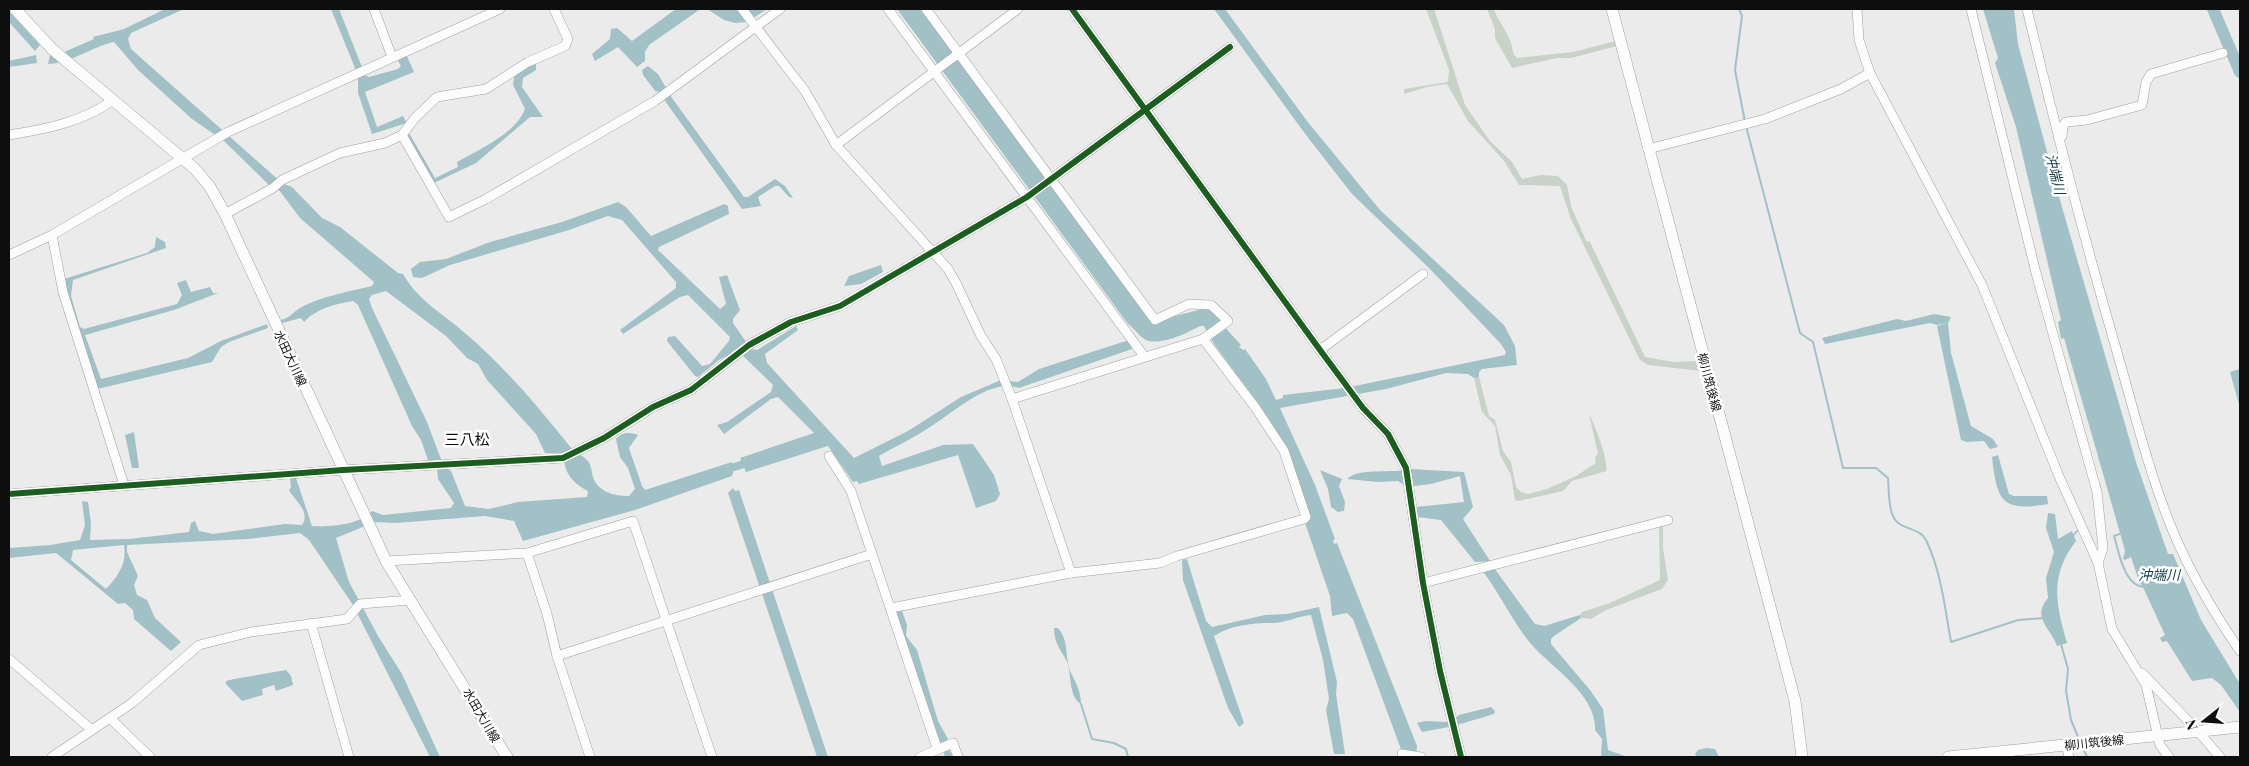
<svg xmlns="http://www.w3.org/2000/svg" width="2249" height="766" font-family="'Playfair Display','Noto Sans JP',serif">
	<rect width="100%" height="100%" fill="#ebebeb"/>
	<g fill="#c8d2c8">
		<path d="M1426 9H1434L1465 105 1490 141 1512 162 1522 179 1541 175 1558 176 1567 185 1571 206 1586 241 1590 242 1645 357 1673 362 1699 361 1701 371 1648 365 1640 360 1571 219 1560 186 1519 185 1504 161 1468 121 1447 84 1427 87 1404 94V89L1448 82 1449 70Z"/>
		<path d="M1487 9H1494C1498 21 1507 31 1511 43 1513 49 1512 53 1517 58L1573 52 1616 41 1617 46 1571 58H1557L1512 68 1495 38V29Z"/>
		<path d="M1479 377 1489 416 1495 420 1503 451 1511 462 1516 487 1521 492 1528 494 1547 489 1576 476 1596 463 1595 457 1598 454 1589 414C1595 425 1609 461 1606 471L1572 481 1563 491 1518 501 1515 500 1511 475 1500 455 1495 426 1482 412 1474 378Z"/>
		<path d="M1659 524H1663V548L1668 580 1662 589 1606 610 1591 619 1581 618 1580 615 1582 612 1610 603 1660 580Z"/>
	</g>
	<g fill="#a2c1c7" fill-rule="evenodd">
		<path d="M165 9H184L131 33 128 39 131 49 282 183 292 187 322 218 340 227 398 273 403 274C419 302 443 313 466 334 506 368 539 408 572 449L569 451C575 455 582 454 586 459 592 464 591 471 593 477 598 492 614 496 629 496L635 489 628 468 620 457 616 439C622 432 629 432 638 435L629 448 642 486 645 490 732 462 734 469 732 476 635 510 523 541 514 521 485 516 396 523 375 522 336 538 349 582 378 636 402 674 440 757H430L353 605 309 540 300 533 247 539 127 545V552L138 576 134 585 137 595 147 600 155 618 181 642 171 651 134 619 133 610 125 603 118 604 56 553 9 558V548L50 545 80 540 85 525 82 501 88 502 91 523 90 540 129 539 189 532 191 523 195 521 199 531 213 534 285 524 302 525C311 512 295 501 289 490L291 487 290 479 296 478 312 526C331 527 359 525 372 511L383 515 451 508 454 503 438 479 437 469 434 462 428 460 421 440 412 426 358 305 353 301C335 304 315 309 304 322L301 318 282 323 281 320C291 317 290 315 297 310 314 298 351 291 372 286L374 282 300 218 279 190 270 186 224 141 192 119 138 70 114 42C91 47 72 63 48 64L50 55 55 56 94 39 93 37 124 29ZM386 291 446 336 467 358 478 364 487 380 536 434 545 453H564C563 472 572 483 588 491L587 497 518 502 489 509 465 506 451 471 444 467 427 422 372 308 369 299 372 295ZM124 545C127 564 118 576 106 589L71 560 73 550Z"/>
		<path d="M331 9H339L365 75 369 77 398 69 401 66 397 59 406 54 414 72 365 92 377 127 403 116 407 123 372 134 358 93V77L355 68Z"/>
		<path d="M676 9 699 10 649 45 645 52V61L637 67 618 47 595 61 592 54 610 39 611 29 617 28 632 41Z"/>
		<path d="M707 9H767L747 22 735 23 724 20Z"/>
		<path d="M897 9H922L1152 322 1206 308 1219 315 1222 324 1241 345 1239 347 1243 350 1245 349 1266 379 1276 400 1283 398V395L1345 388 1505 355 1506 352 1501 344 1429 268 1352 194 1306 135 1214 9H1225L1307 121 1380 210 1504 325 1515 346 1517 365 1482 369 1479 372V377L1474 378 1468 374 1446 373 1386 389 1280 408 1315 485 1335 539 1333 540 1334 544 1337 543 1417 746 1416 757H1397L1403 756 1402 752 1353 619 1347 613 1332 616 1330 596 1280 450 1256 417 1245 386 1214 344 1204 326H1200C1187 333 1161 346 1146 340 1139 336 1134 328 1128 324Z"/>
		<path d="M1983 9H2014L2018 44 2060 200 2136 462 2168 554H2173L2201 620 2240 684V712L2221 685 2212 678 2192 681 2167 641 2162 642 2160 638 2165 635 2142 585 2138 582 2139 581 2131 557 2125 560 2123 559 2125 551 2120 533 2064 338 2061 339 2058 322 2061 320 2016 127 1995 63 1998 58Z"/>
		<path d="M9 11 40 45 35 51 9 22Z"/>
		<path d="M36 55 37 63 9 67V61Z"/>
		<path d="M536 64V70L523 78 522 87 543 117H530L476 163 434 183 407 134 409 133 435 178 458 167 457 162C480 149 515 134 525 109L513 85 514 77 527 67Z"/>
		<path d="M648 66 658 74 672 98 744 197H748L775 179 785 186 793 198 789 197 779 186H775L758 197 761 206 742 209 658 91 656 92 643 75 642 70Z"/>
		<path d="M618 202 626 207 651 236 724 204 728 206 729 214 659 247 658 250 720 309 726 304 719 277 727 275 740 310 733 319V323L751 349 757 350 796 326 798 330 765 354 767 363 854 458 908 431 961 397 1001 380 1018 382 1039 369 1129 340 1132 349 1019 388C991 377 954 412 930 427 914 438 896 446 879 456L882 466 943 445 973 444 994 475 1000 494 996 501 976 508 958 455 859 484 857 481 853 482 828 446 746 472 740 458 814 433 778 397 771 399 724 434 717 425 727 422 771 392 773 385 737 350 719 360 698 377 695 376 667 341 668 337 675 336 702 366 710 364 729 341 730 337 688 295 680 297 623 334 620 330 676 288V282L622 220 608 216 569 230 450 265 422 278 413 277 411 269 420 262 446 259 490 242 562 222Z"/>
		<path d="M156 237 165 242 166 248 73 280 71 296 80 327 84 329 177 304 182 295 177 283 186 280 191 292 210 287 213 293H218L174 310 85 335 101 379 188 358 221 341 267 324 268 328 229 342 221 347 212 362 97 389 81 353 64 279 147 253 155 247Z"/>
		<path d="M881 265 883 272 861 284 844 286 849 276Z"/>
		<path d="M1934 314 1951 317 1948 323 1951 353 1971 426 1993 439 1998 447 1990 449 1984 441 1967 442 1961 440 1937 326 1946 323 1937 325 1930 323 1825 344 1822 338 1897 319 1906 321Z"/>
		<path d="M2240 369V408L2230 372Z"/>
		<path d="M134 432 139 468H132L125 435Z"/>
		<path d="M1998 455 2009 494 2014 496H2047L2048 504C2002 512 1997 502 1992 457Z"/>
		<path d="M1410 469 1464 472 1473 507 1463 519 1490 561 1475 562 1441 520 1417 517 1416 507 1464 502 1460 476 1431 484 1414 486 1404 485 1398 481 1378 482 1347 479C1359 467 1394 474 1410 469Z"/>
		<path d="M1320 470 1342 479 1339 486 1345 502 1344 511 1338 512 1331 507 1328 489Z"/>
		<path d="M733 488 735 491 739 490 828 757H817L728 493Z"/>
		<path d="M2048 513 2055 514 2058 539 2072 531 2076 541C2049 576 2056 604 2067 643L2057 646C2051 628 2031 618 2048 598L2046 578 2054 552 2046 528Z"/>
		<path d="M1187 559 1206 621 1212 627 1265 615 1287 614 1319 607 1337 682 1336 694 1345 754H1334L1326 710 1329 699 1323 660 1311 615C1298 616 1285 623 1272 623 1252 623 1231 625 1214 636L1244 723 1239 727 1228 708 1183 580 1182 560Z"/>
		<path d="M1494 568 1535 624 1544 626 1580 615 1581 618 1554 636 1551 639V644L1590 690 1603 709 1608 750 1625 756 1653 757H1601L1602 739 1595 730C1597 695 1552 668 1531 644 1512 621 1500 594 1482 570Z"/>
		<path d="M901 608 907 625 906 636 917 650 938 721 948 739 945 743 953 757H945L896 611Z"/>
		<path d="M1054 628H1058C1070 642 1064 657 1071 673 1076 683 1081 692 1081 704 1068 696 1072 674 1067 662 1061 650 1054 643 1054 628Z"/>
		<path d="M286 670 291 676 293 685 276 691 274 685 262 689 263 695 242 701 226 684V681L234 679Z"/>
		<path d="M1491 707 1495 711 1494 714 1457 725 1455 719 1459 715Z"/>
		<path d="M1425 721 1448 722 1449 727 1422 732 1417 723Z"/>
		<path d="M1706 748 1715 749 1719 757H1697L1695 754 1698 750Z"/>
	</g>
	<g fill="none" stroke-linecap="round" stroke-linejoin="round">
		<g stroke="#a2c1c7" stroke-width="2">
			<path d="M1739 9 1742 16 1735 70 1745 122"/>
			<path d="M1746 126 1800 333 1813 342 1843 468H1876L1888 478C1889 489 1888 506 1893 516 1899 531 1919 526 1926 540 1941 571 1945 608 1951 642L2018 620 2044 618"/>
			<path d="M2122 533 2114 536C2119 552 2124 587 2145 587"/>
			<path d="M2073 536 2077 531"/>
			<path d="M2061 644 2068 669 2066 691 2071 720 2079 739"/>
			<path d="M1081 704 1092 739 1114 743 1126 749 1128 757"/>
			<path d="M2083 748 2087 757"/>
		</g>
		<path stroke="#a2c1c7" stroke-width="8" d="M724 470 751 462"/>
		<path stroke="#a2c1c7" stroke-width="12" d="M2213 9 2240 72"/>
		<defs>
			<g id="minor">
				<path d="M374 9 392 57"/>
				<path d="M742 9 805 91 836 145 948 269 956 283 981 336 996 359 1012 399 1071 573"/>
				<path d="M888 9 1144 356"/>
				<path d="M926 9 1155 320 1189 304 1211 305 1228 321 1203 339"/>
				<path d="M1072 9 1320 350 1363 408 1388 434 1406 468 1423 583 1440 671 1461 757"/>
				<path d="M1857 9 1859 40 1870 73 1982 285 2058 474 2098 563 2112 629 2146 685 2160 745 2169 757"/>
				<path d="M1971 9 2036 273 2097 492 2103 548 2098 563"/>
				<path d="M2027 9C2054 122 2083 234 2115 345 2133 407 2148 470 2172 529 2190 573 2214 613 2240 651"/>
				<path d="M9 135C46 129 83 122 113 100"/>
				<path d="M402 135 449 217 486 199 655 101 780 9"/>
				<path d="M2058 137 2062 136 2063 126 2066 122 2087 120 2142 105 2146 82 2151 74 2223 53"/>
				<path d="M836 145 1018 9"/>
				<path d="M1648 149 1765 119 1841 89 1870 73"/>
				<path d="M225 214 273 188 282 180 340 153 385 143 402 135 415 118 437 97 486 89 528 62 565 46 568 39 554 9"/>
				<path d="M52 235 63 292 124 485"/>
				<path d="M9 255 52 235 228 132 500 9"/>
				<path d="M1320 350 1423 274"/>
				<path d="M829 456 851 491 937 748"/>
				<path d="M9 494 343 470 563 458 604 438 653 407 691 390 749 345 791 322 840 306 1027 197 1230 47"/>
				<path d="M527 553 547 614 557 656 590 757"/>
				<path d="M386 561 527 553 633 521 712 757"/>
				<path d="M1423 583 1668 520"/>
				<path d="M891 608 1071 573 1160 563 1177 556 1304 519 1306 517 1284 451 1255 407 1203 339 1012 399"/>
				<path d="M311 623 349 757"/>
				<path d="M557 656 872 554"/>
				<path d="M9 659 92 730"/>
				<path d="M2142 673 2198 731 2220 757"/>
				<path d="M111 719 150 757"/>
				<path d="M2066 745 2069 757"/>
				<path d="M1402 754 1421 757"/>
				<path d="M52 757 132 703 199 645 251 632 347 619 360 604 410 600"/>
				<path d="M920 757 953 743 958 757"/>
			</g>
			<g id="major">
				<path d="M15 9 52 49 195 169 210 187 225 214 386 561 507 757"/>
				<path d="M1612 9 1795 701 1802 757"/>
				<path d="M1948 757 2240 727"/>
			</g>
		</defs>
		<use href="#minor" stroke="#a0a0a0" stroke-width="10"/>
		<use href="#major" stroke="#a0a0a0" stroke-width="12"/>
		<use href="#minor" stroke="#fcfcfc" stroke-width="9"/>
		<use href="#major" stroke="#fcfcfc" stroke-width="11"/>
		<defs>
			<g id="cycleway">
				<path d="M1072 9 1320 350 1363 408 1388 434 1406 468 1423 583 1440 671 1461 757"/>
				<path d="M9 494 343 470 563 458 604 438 653 407 691 390 749 345 791 322 840 306 1027 197 1230 47"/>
			</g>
		</defs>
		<use href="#cycleway" stroke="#fff" stroke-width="9"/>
		<use href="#cycleway" stroke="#1b5e20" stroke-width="6"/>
	</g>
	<g text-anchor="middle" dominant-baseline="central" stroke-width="5" stroke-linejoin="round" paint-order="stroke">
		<g font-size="12" fill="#0e0e0f" stroke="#fff">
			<text transform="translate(291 358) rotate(65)">水田大川線</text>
			<text transform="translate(1710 382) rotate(75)">柳川筑後線</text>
			<text transform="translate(482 715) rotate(60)">水田大川線</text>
			<text transform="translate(2094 742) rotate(-6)">柳川筑後線</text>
		</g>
		<g font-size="14" font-style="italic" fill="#143e46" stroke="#fff">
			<text transform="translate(2056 174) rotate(76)">沖端川</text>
			<text x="2159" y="574">沖端川</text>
		</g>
		<g font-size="15" fill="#0e0e0f" stroke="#fff">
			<text x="467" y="439">三八松</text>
		</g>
	</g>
	<rect width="2249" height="766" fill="none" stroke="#0e0e0f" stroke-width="20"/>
	<g transform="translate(2204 721) rotate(253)" stroke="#ffffff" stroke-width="4" paint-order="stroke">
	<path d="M0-4L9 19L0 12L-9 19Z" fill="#0e0e0f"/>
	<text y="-8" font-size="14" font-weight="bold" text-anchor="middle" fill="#0e0e0f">N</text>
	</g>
</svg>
